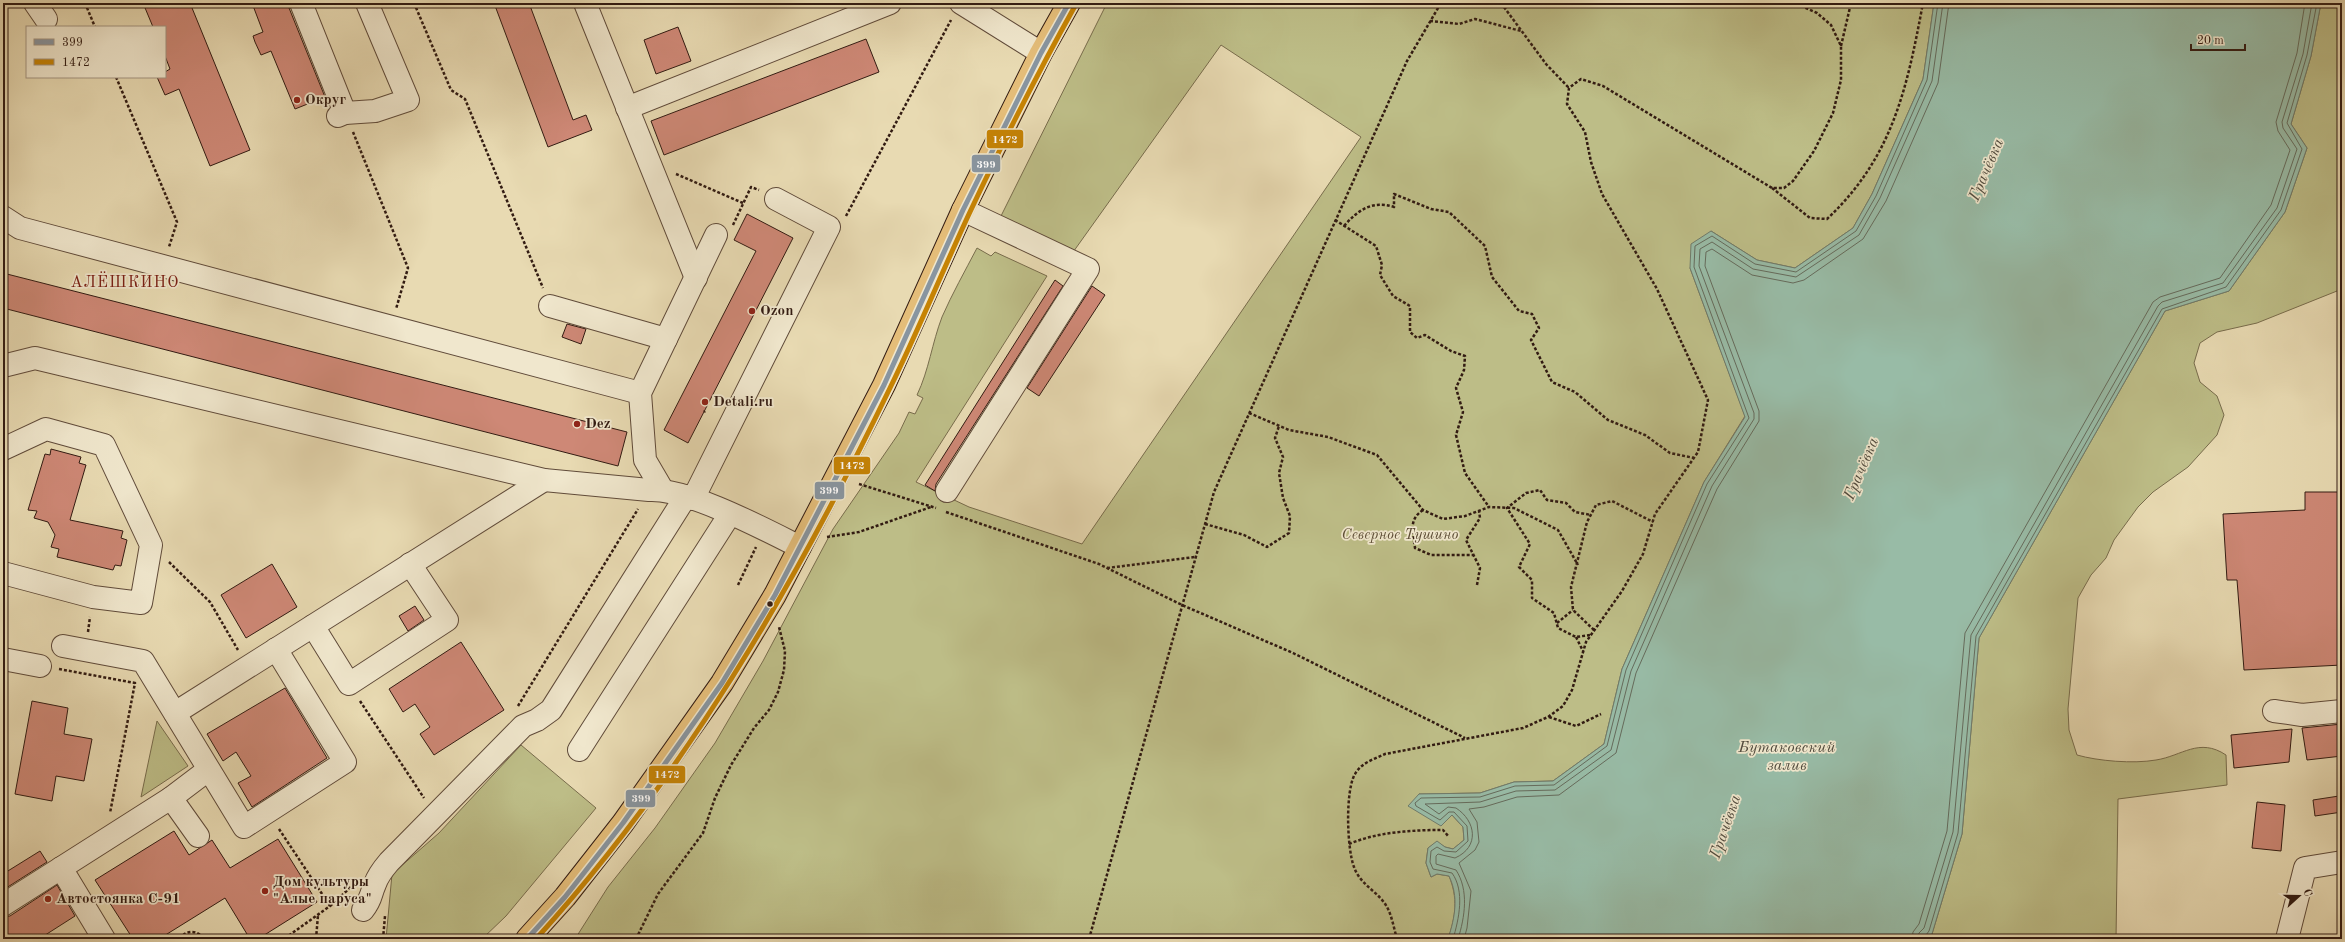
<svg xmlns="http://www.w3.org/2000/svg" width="2345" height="942" font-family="'Old Standard TT',serif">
	<rect width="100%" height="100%" fill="#e8dab2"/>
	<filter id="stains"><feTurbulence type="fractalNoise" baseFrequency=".005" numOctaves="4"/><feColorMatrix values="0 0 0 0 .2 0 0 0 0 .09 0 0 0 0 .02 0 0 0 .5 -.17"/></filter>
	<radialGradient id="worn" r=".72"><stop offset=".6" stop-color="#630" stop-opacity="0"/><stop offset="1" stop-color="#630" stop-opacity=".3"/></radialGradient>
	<g fill="#bdbd87" stroke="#786c4c">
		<path d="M1107 3H1934L1923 79 1872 194 1853 228 1795 268 1757 260 1711 231 1690 268 1745 416 1704 482 1622 669 1604 744 1553 781 1514 782 1480 793 1419 794 1452 815 1463 827 1464 840 1453 849 1445 847 1437 842 1428 848 1426 863 1431 877 1437 874 1449 876C1458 898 1456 916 1448 939H575L608 887 655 828 715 743 763 661 833 529 899 433 909 412 915 414 923 398 917 395C929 370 932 343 942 317 952 294 965 271 977 248L991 256 995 252 1047 276 916 482 969 507 1082 544 1361 137 1221 45 1071 255 1000 218Z"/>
		<path d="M2321 3H2342V289L2257 323 2217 332 2200 343 2194 363 2200 382 2217 396 2224 415 2217 435 2188 467 2153 492 2138 507 2114 540 2106 558 2091 575 2078 598 2068 709 2069 730 2077 755C2098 761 2133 764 2156 760 2182 756 2199 737 2226 755L2227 785 2118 799 2116 939H1925L1932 934 1962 834 1979 638 2165 311 2229 291 2285 212 2307 148 2291 124 2311 56Z"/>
		<path d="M157 721 188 766 141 797Z"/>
		<path d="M521 745 596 808 506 916 482 939H386L392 874 439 833Z"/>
	</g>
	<path fill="#98bba6" stroke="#6f7b6b" d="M1934 3H2321L2311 56 2291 124 2307 148 2285 212 2229 291 2165 311 1979 638 1962 834 1932 934 1925 939H1448C1455 917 1459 897 1449 876L1437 874 1431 877 1426 863 1428 848 1437 841 1445 847 1453 849 1464 840 1463 827 1452 815 1441 826 1408 806 1419 794 1480 793 1514 782 1553 781 1604 744 1622 669 1704 482 1745 417 1690 268 1691 244 1711 231 1757 260 1795 268 1853 228 1872 194 1923 79Z"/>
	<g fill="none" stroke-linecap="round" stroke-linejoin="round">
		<g stroke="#656b5c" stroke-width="1">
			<path d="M1453 939C1459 919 1465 891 1452 873L1433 869 1430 862 1431 851 1437 847 1444 851 1456 852 1468 841 1467 826 1454 812H1449L1440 820 1416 806 1415 803 1421 798 1480 797 1515 786 1554 785 1607 746 1626 670 1707 484 1749 418 1694 267 1695 246 1712 236 1755 264 1796 272 1856 231 1876 196 1927 80 1938 3"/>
			<path d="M1458 939C1465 917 1469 890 1456 870L1436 864V856L1438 854 1455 858C1480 847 1476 821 1456 808L1448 807 1439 814 1425 804 1480 802 1516 791 1555 790 1611 750 1631 671 1712 486 1754 419V413L1699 266 1700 249 1712 242 1753 269 1796 277 1859 235 1880 198 1932 81 1943 3"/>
			<path d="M1464 939 1467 928 1471 891 1459 863 1475 850 1479 842 1477 822 1469 809 1484 807 1517 797 1559 795 1616 753 1636 673 1717 489 1759 421V411L1705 266 1706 252 1712 249 1752 275 1793 283 1804 280 1863 239 1886 201 1938 83 1949 3"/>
			<path d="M1912 939 1913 932 1919 924 1947 831 1965 633 2153 302 2160 297 2220 278 2271 205 2290 150 2278 131 2276 122 2297 53 2305 3"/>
			<path d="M1918 939 1919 933 1924 928 1953 832 1971 635 2158 306 2162 302 2223 283 2277 208 2297 149 2283 128 2282 122 2303 54 2312 3"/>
			<path d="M1923 939 1929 931 1958 833 1976 636 2162 309 2226 287 2281 210 2302 149 2287 123 2307 55 2317 3"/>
		</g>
	</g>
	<g fill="#ce8876" stroke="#321b12">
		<path d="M143 3H190L250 150 210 166 179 89 165 95 157 77H165V72L170 69 165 56V27H153Z"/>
		<path d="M252 3H287L325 97 295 109 271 51 261 55 255 42 253 36 263 32Z"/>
		<path d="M494 3H529L573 120 586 115 592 130 548 147Z"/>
		<path d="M678 27 691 61 656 74 644 40Z"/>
		<path d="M866 39 879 72 664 155 651 121Z"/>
		<path d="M747 214 793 238 688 443 664 430 756 251 734 240Z"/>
		<path d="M3 273 627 432 618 466 3 308Z"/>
		<path d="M1055 280 1063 286 936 484 935 491 925 485Z"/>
		<path d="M1092 286 1105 295 1039 396 1027 388Z"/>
		<path d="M567 324 586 329 581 344 562 337Z"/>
		<path d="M51 449 81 457 79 463 86 465 70 520 123 531 121 538 127 540 121 566 115 565 113 570 57 557 59 549 51 547 55 535 48 522 34 518 37 511 28 510 45 454 50 455Z"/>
		<path d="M2305 492H2341L2342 665 2244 670 2237 580H2227L2223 514 2305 510Z"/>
		<path d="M272 564 297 607 246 638 221 595Z"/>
		<path d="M415 606 424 620 408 631 399 616Z"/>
		<path d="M461 642 504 710 434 755 420 734 430 727 415 704 403 712 389 689Z"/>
		<path d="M285 688 327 758 252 807 238 783 251 776 236 752 223 761 207 734Z"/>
		<path d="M32 701 68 708 64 734 92 739 84 781 56 776 52 801 15 794Z"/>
		<path d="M2342 724V756L2307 760 2302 728Z"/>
		<path d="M2292 729 2289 762 2234 768 2231 735Z"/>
		<path d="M2339 796 2342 812 2315 816 2313 800Z"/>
		<path d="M2257 802 2285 805 2281 851 2252 848Z"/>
		<path d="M174 831 189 855 212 840 230 868 278 839 317 902 258 939H250L225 898 159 939H133L95 880Z"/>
		<path d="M40 851 47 862 3 890V874Z"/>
		<path d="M57 885 75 916 39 939H3V917L10 916Z"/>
	</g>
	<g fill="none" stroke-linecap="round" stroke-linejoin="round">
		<defs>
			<g id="minor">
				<path d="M35 3 46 19"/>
				<path d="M301 3 345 113 338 116"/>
				<path d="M585 3 696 278"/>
				<path d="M961 3 1041 53"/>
				<path d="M627 108 890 3"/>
				<path d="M345 113 375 111 408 100 367 3"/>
				<path d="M3 217 20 228 640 393"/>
				<path d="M550 306 666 339"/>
				<path d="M3 366 35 358 544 480 649 490C687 488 764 529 800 547"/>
				<path d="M3 449 46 429 104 445 151 545 141 603 93 597 3 573"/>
				<path d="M662 489 645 460 640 393 716 235"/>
				<path d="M947 491 1088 269 963 210"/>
				<path d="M693 499 829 227 776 199"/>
				<path d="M313 626 349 684 447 620 410 564"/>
				<path d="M63 646 143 661 244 827 345 762 276 649"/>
				<path d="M3 659 40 666"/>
				<path d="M2274 711 2302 715 2342 711"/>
				<path d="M175 713 544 480"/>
				<path d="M579 750 730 514"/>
				<path d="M171 798 198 836"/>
				<path d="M61 868 104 939"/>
				<path d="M3 905 171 798 208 770"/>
				<path d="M363 910C372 899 370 895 375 884 378 875 383 869 389 862L523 726 537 720 551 710 686 496"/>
				<path d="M2287 939 2305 868 2342 862"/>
			</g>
			<path id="major" d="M527 939 565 897 623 823 722 683 775 595 884 385 963 210 1041 53 1069 3"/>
		</defs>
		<use href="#minor" stroke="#604b3a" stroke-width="24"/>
		<use href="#major" stroke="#321b12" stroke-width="24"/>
		<g stroke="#321b12" stroke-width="2.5" stroke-dasharray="3 2" stroke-linecap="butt">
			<path d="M85 3 95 27"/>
			<path d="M414 3 451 90 465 99 543 288"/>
			<path d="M1501 3 1546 64 1569 88"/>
			<path d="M1430 21 1459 24 1475 19 1521 31"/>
			<path d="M1841 46 1851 3"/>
			<path d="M116 77 177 222 169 247"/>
			<path d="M353 132 408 268 396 309"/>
			<path d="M676 174 743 203"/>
			<path d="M1772 188 1810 218 1827 219C1893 157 1907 88 1923 3"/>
			<path d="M846 216 951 20"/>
			<path d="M1335 220 1376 246 1382 265 1380 275 1393 296 1410 306V332L1417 338 1425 335 1451 351 1465 356 1464 370 1456 388 1463 412 1456 435 1465 473 1489 507"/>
			<path d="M733 225 751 187 759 190"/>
			<path d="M1344 226C1358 210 1372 200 1394 207V194L1431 209 1449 212 1485 246 1492 277 1519 311 1532 314 1539 328 1531 340 1552 382 1575 392 1608 420 1645 435 1670 453 1694 458"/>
			<path d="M704 412 705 411"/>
			<path d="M1249 413 1289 430 1328 437 1377 455 1423 510 1443 519 1465 516 1489 507 1514 508 1558 530 1578 565"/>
			<path d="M3 481 6 554"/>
			<path d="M859 484 936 508"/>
			<path d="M1423 510C1408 520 1413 532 1415 548L1431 555H1473"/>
			<path d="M946 512 1099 564 1182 605 1293 653 1465 738"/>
			<path d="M1205 524 1244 535 1267 547 1289 533 1290 516 1283 498 1279 473 1283 457 1275 438 1279 426"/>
			<path d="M827 537 859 532 931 507"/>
			<path d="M169 562 210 602 238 650"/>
			<path d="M1107 568 1195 557"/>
			<path d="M738 585 756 547"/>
			<path d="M1477 585 1480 568 1466 540 1480 518 1479 511"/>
			<path d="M1557 623 1573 610"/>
			<path d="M1594 630 1573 610 1571 587 1587 522 1596 505 1612 501 1653 522"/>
			<path d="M88 632 90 617"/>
			<path d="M1590 635 1576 637 1558 628 1554 613 1532 598V580L1519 567 1530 544 1507 508 1526 493 1540 490 1547 500 1566 503 1575 512 1591 515"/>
			<path d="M1576 637 1583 651"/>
			<path d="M59 669 135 683 110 813"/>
			<path d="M360 701 424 798"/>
			<path d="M518 706 638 509"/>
			<path d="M1549 717 1576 726 1601 714"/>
			<path d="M279 829 330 906 284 939"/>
			<path d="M1349 844C1377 832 1412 830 1443 830L1449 837"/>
			<path d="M330 906 352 886"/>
			<path d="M180 939C186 929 198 930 204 939"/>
			<path d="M316 939 318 915"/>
			<path d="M383 939 385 916"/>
			<path d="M636 939 658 894 703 833 715 798 731 765 754 728 769 710 778 692 784 670 785 651 779 627"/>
			<path d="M1089 939 1214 492 1407 61 1441 3"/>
			<path d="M1397 939C1394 929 1392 916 1387 907 1379 892 1360 885 1354 867 1347 849 1345 791 1355 774 1361 763 1374 759 1385 754L1523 728 1548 717 1563 706 1572 690 1586 642 1622 591 1643 554 1655 514 1698 452 1708 400 1657 289 1602 194 1591 162 1585 132 1567 104 1569 88 1581 79 1603 86 1772 188H1784L1793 181 1814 151 1833 113 1841 80V46L1831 25 1817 13 1795 3"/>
		</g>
		<use href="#minor" stroke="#f0e7cd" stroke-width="22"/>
		<use href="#major" stroke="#e4bd79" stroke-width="22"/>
		<defs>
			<path id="bus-1" d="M527 939 565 897 623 823 722 683 775 595 884 385 963 210 1041 53 1069 3"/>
			<path id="bus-2" d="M536 939C684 776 795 585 890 388 918 331 942 272 969 214 1002 144 1037 74 1075 6"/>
		</defs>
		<use href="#bus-1" stroke="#f0e7cd" stroke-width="8"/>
		<use href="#bus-2" stroke="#f0e7cd" stroke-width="8"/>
		<use href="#bus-1" stroke="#8895a0" stroke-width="5"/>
		<use href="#bus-2" stroke="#c68304" stroke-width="5"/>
	</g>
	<g fill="#8f2418" stroke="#f0e7cd" stroke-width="1.5">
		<circle cx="297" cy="100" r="4"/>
		<circle cx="752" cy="311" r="4"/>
		<circle cx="705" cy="402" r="4"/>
		<circle cx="577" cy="424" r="4"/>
		<circle cx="265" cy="891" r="4"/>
		<circle cx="48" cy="899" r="4"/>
	</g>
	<circle fill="#321b12" stroke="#f0e7cd" stroke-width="1.5" cx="770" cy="604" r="3.5"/>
	<g text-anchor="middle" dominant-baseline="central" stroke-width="3.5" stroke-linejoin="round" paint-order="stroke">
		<g font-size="15" font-weight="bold" fill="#321b12" stroke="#f0e7cd" text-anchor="start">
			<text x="305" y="100">Округ</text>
			<text x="760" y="311">Ozon</text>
			<text x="713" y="402">Detali.ru</text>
			<text x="585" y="424">Dez</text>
			<text x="273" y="882">Дом культуры<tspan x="273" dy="17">"Алые паруса"</tspan></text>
			<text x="56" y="899">Автостоянка С-91</text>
		</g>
		<g font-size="15" font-style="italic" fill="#5c4c35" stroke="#f0e7cd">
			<text x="1400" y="535">Северное Тушино</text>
		</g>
		<g font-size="16" font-style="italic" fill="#514b3e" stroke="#f0e7cd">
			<text transform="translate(1987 170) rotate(-67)">Грачёвка</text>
			<text transform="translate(1862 469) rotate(-67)">Грачёвка</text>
			<text x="1787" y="748">Бутаковский<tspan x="1787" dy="18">залив</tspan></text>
			<text transform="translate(1726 827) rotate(-71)">Грачёвка</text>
		</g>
		<g font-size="16" letter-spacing="1" fill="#7a1f14" stroke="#f0e7cd">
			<text x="125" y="283">АЛЁШКИНО</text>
		</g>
	</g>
	<g stroke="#f0e7cd" stroke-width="1.5">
		<rect x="986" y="129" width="38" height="20" rx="4" fill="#c68304"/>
		<rect x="971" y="154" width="30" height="19" rx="4" fill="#8895a0"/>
		<rect x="833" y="456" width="38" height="19" rx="4" fill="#c68304"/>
		<rect x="814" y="481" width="31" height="19" rx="4" fill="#8895a0"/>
		<rect x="648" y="765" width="38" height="19" rx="4" fill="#c68304"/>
		<rect x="625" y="789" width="31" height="19" rx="4" fill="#8895a0"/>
	</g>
	<g font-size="11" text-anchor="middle" font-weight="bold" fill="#fff">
		<text x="1005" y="143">1472</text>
		<text x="986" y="168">399</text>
		<text x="852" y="469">1472</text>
		<text x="829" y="494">399</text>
		<text x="667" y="778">1472</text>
		<text x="641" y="802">399</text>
	</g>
	<rect width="2345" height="942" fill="none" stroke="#e8dab2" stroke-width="16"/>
	<rect x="4" y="4" width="2337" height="934" fill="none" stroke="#321b12" stroke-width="2"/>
	<rect x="8" y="8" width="2329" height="926" fill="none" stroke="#321b12"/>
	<rect x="26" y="26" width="140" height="52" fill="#f0e7cd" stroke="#a49582"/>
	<rect x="34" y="39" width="20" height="6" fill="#8895a0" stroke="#a49582"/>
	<text x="62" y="46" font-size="12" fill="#321b12">399</text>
	<rect x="34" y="59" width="20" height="6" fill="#c68304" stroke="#a49582"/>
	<text x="62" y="66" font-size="12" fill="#321b12">1472</text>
	<g transform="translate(2299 896) rotate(69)" stroke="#f0e7cd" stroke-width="3" paint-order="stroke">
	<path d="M0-3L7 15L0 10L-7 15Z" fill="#321b12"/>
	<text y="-6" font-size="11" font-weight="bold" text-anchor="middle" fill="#321b12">С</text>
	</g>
	<path d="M2191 44v6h54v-6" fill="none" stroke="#321b12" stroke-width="2"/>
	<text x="2197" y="44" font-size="12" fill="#321b12" stroke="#f0e7cd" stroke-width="3" paint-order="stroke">20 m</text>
	<rect width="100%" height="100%" filter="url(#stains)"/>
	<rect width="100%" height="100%" fill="url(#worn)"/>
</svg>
